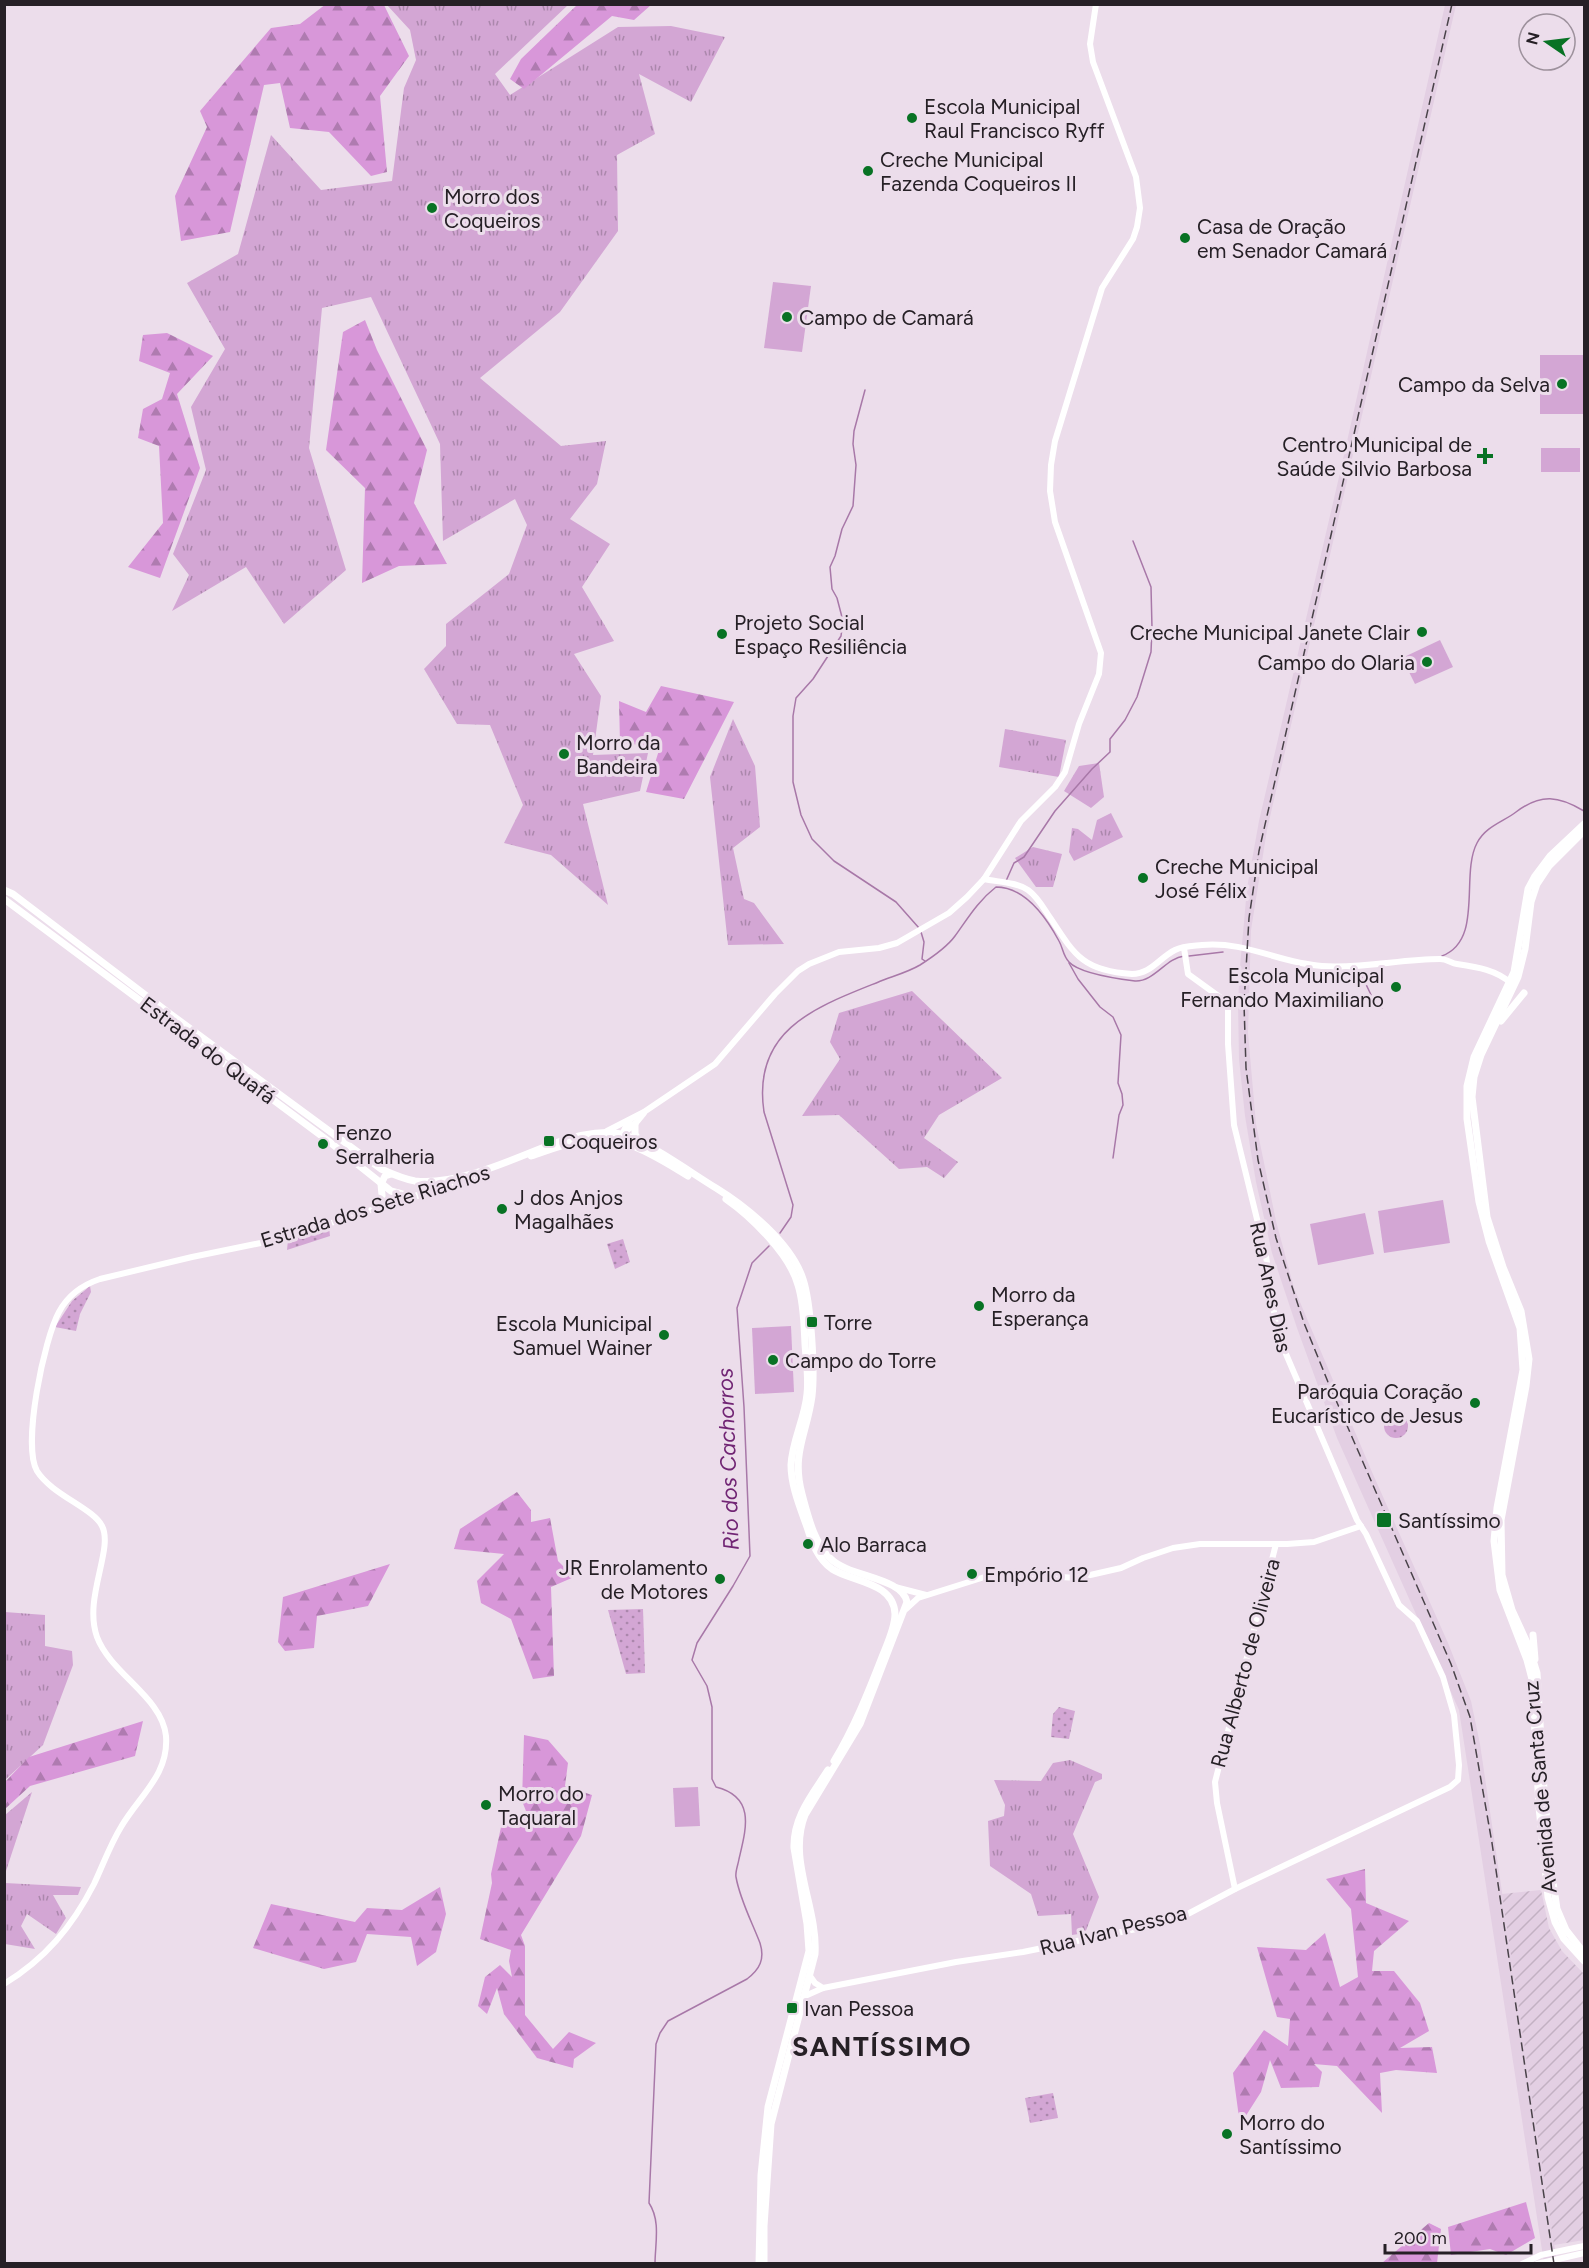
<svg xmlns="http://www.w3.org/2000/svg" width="1589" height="2268" font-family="Figtree,sans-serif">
	<defs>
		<pattern id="industrial-furrows" width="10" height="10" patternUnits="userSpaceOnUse" patternTransform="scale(1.5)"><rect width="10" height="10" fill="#e3cfe3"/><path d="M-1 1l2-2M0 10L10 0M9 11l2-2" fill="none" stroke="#c3b1c3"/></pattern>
		<pattern id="grass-tufts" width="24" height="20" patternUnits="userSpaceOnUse" patternTransform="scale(1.5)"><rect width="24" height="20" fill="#d3a6d4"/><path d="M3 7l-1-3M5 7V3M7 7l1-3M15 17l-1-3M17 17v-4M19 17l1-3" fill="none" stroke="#ab87ac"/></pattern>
		<pattern id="forest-firs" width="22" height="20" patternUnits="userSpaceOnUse" patternTransform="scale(1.5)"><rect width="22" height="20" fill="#d897d9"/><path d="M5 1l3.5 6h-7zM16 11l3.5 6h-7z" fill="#af7bb0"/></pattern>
		<pattern id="park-dots" width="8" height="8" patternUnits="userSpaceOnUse" patternTransform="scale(1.5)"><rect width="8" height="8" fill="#d3a6d4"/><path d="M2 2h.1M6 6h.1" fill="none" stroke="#ab87ac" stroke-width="1.8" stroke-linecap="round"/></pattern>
	</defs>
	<rect width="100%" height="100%" fill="#ecddeb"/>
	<path fill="#e3cfe3" d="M1445 5H1456L1267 830 1251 930 1248 1033 1256 1124 1276 1221 1294 1288 1372 1472 1448 1643 1471 1701 1480 1744 1557 2263H1544L1459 1710 1337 1438 1297 1328 1272 1253 1256 1182 1245 1116 1239 1059 1238 1002 1240 967 1247 888 1259 821 1339 477Z"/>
	<path fill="url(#industrial-furrows)" d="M1541 1890 1549 1928 1562 1951 1584 1974V2240L1554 2245 1502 1894Z"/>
	<g fill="url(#grass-tufts)">
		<path d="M387 5H568L495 74 510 95 618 27 671 26 725 37 691 102 639 74 655 134 617 155 618 231 560 312 480 378 561 446 606 441 597 484 570 519 610 544 582 587 614 641 574 654 601 696 593 755 648 753 640 791 583 804 608 905 551 855 504 843 523 805 490 725 457 724 424 669 446 646V624L509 574 527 525 515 499 443 541 440 444 371 297 322 308 309 448 346 570 284 624 246 567 172 611 189 575 173 554 206 470 191 407 225 349 187 283 238 254 271 135 321 190 392 181 404 88 416 60 410 30Z"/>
		<path d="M733 719 755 766 760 827 733 848 744 899 754 903 784 944 728 945 710 777Z"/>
		<path d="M1005 729 1066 740 1059 777 999 767Z"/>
		<path d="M1099 763 1104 797 1091 808 1064 791 1079 766Z"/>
		<path d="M1111 813 1123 837 1074 861 1069 852 1072 828 1078 829 1092 840 1097 820Z"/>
		<path d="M1033 847 1062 854 1053 887H1036L1015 858Z"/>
		<path d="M912 991 1002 1078 939 1115 924 1138 958 1162 944 1178 927 1167 899 1169 839 1115 802 1116 840 1059 830 1042 839 1013Z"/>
		<path d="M5 1612 45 1615V1646L72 1651 73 1665 43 1745 5 1780Z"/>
		<path d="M1070 1760 1102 1774V1779L1095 1782 1073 1834 1099 1897 1085 1933 1072 1935 1071 1914 1038 1916 1031 1894 990 1866 988 1821 1004 1816 1005 1805 994 1780 1041 1781 1053 1763Z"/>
		<path d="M32 1792 5 1874V1815Z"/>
		<path d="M5 1883 81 1887 78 1895H53L66 1918 56 1934 27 1914 21 1926 35 1949 5 1944Z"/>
	</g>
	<g fill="url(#forest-firs)">
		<path d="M326 4 384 5 409 56 380 96 387 172 371 176 329 132 290 128 280 83 264 85 230 232 181 241 175 196 207 127 200 111 271 28 300 24Z"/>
		<path d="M577 5H651L634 20 612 16 524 89 510 79 521 59Z"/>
		<path d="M365 320 377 350 427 450 414 503 447 564 399 566 362 583 365 488 326 450 343 332Z"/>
		<path d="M167 333 213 356 177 394 200 468 160 578 128 567 163 523 159 446 138 438 143 409 162 399 170 373 139 361 143 335Z"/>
		<path d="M661 686 734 702 684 799 646 792 660 747 620 743 619 701 646 712Z"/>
		<path d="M517 1492 531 1510V1522L550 1518 558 1561 574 1577 551 1587 554 1676 533 1679 511 1619 481 1603 477 1581 504 1554 454 1549 460 1529Z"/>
		<path d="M390 1564 368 1606 317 1616 314 1648 285 1651 278 1642 283 1597Z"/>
		<path d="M143 1721 135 1756 30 1786 5 1809V1782L29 1757Z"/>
		<path d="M524 1735 548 1740 568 1763 565 1786 592 1795 581 1836 521 1935 525 1946V2015L553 2049 569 2032 596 2043 574 2059 573 2068 537 2058 504 2014 497 1988 487 2014 478 2006 485 1977 500 1965 512 1977 509 1961 511 1950 480 1939 492 1883 491 1874 501 1827 528 1816 522 1801Z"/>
		<path d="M1365 1869 1366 1903 1409 1921 1374 1951 1372 1971H1394L1420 2003 1429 2031 1400 2048 1432 2047 1437 2073 1396 2070 1380 2073 1382 2113 1337 2066 1314 2064 1322 2072 1319 2087 1281 2088 1270 2060 1261 2092 1240 2125 1233 2073 1264 2030 1288 2046 1290 2019 1277 2017 1257 1947 1306 1950 1325 1933 1340 1987 1358 1977 1351 1909 1326 1879Z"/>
		<path d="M440 1887 446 1914 436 1952 417 1966 411 1937 367 1934 356 1962 324 1969 253 1948 271 1904 355 1922 367 1908 402 1910Z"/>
		<path d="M1526 2202 1535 2238 1506 2255 1490 2249 1451 2255 1448 2227Z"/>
		<path d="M1429 2223 1441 2229 1437 2263H1382Z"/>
	</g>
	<g fill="url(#park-dots)">
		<path d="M329 1227 330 1236 287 1250 288 1240Z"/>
		<path d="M623 1239 630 1262 615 1269 607 1244Z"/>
		<path d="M90 1286 91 1292 80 1314 76 1331 55 1327 72 1301Z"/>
		<circle cx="1396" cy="1426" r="12"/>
		<path d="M643 1609 645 1673 626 1674 608 1610Z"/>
		<path d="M1059 1707 1075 1711 1069 1739 1051 1737 1053 1714Z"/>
		<path d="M1053 2093 1058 2118 1030 2123 1025 2098Z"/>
	</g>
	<g fill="#d3a6d4">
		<path d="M773 282 811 286 802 352 764 348Z"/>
		<rect x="1540" y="355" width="44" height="59"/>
		<rect x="1541" y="448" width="39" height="24"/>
		<path d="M1440 640 1453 667 1415 684 1402 658Z"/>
		<path d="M1443 1200 1450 1243 1384 1253 1378 1211Z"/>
		<path d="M1365 1213 1374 1254 1318 1265 1310 1224Z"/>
		<path d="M791 1326 794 1392 755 1394 752 1328Z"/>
		<path d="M698 1787 700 1826 675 1827 673 1788Z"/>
	</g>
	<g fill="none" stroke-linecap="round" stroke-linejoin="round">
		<g stroke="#a878a8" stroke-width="1.5">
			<path d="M865 390 854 431 853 444 856 465 853 506 842 529 835 556 830 567 832 589 837 598 843 621 841 636 813 679 796 698 793 716V782L801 815 812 839 834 861 896 902 919 928"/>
			<path d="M1006 881 1014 863 1024 857 1055 811 1092 769 1110 752V739L1125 720 1137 697 1151 652 1152 628 1151 587 1133 541"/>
			<path d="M921 932 924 942 922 959 925 961"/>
			<path d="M1189 956 1223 952"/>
			<path d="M1442 956C1484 940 1460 875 1477 843 1486 826 1503 822 1516 812 1541 793 1559 796 1584 811"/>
			<path d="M1069 963 1078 979 1100 1007 1113 1017 1121 1035 1118 1083 1122 1094 1123 1105 1119 1115 1113 1158"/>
			<path d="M1361 974 1374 1001 1382 1008"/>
			<path d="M780 1233 791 1217 793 1205 764 1112C751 1026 822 1005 886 979 897 975 910 971 920 965 931 958 947 947 955 936 968 918 978 901 996 887 1025 887 1046 917 1059 941 1063 948 1063 956 1069 962 1080 974 1119 979 1135 981 1154 982 1166 958 1184 956"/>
			<path d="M655 2264C655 2244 661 2221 649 2203L656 2044 660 2033 668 2021 747 1979C760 1969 765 1959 760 1943 752 1922 740 1900 736 1877 735 1872 738 1865 739 1859 746 1829 756 1797 716 1787L712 1779V1707L707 1686 692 1660 697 1643 733 1586 750 1556 744 1407 737 1308 752 1263 769 1246"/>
		</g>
		<g stroke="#fff" stroke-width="6">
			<path d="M984 879C998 882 1016 882 1028 890 1038 897 1044 909 1051 919 1075 956 1084 971 1132 974 1151 974 1159 958 1175 950 1183 946 1193 946 1202 945 1246 941 1279 963 1322 966 1362 969 1401 959 1440 959 1447 959 1451 963 1457 964 1477 967 1497 970 1512 984"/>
			<path d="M607 1131 644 1112 715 1064 775 994 798 971 809 964 839 952 879 948 897 943 949 913 967 897 984 879 1021 821 1055 787 1065 772 1079 724 1099 674 1101 653 1055 522 1050 491 1051 465 1055 441 1102 288 1133 239 1137 227 1140 208 1136 177 1093 62 1090 44 1096 4"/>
			<path d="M615 1140 635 1124 644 1113"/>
			<path d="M895 1587 926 1595"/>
			<path d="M906 1609 918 1598 991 1575 1012 1574 1077 1578 1121 1568 1143 1558 1173 1548 1200 1544H1287L1314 1542 1361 1526"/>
			<path d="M1235 1889 1217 1803 1215 1782 1276 1544"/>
			<path d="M810 1976 815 1983 823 1988"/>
			<path d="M4 1984C45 1959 72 1927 94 1884 103 1865 110 1845 121 1827 139 1796 169 1775 166 1736 162 1697 111 1674 97 1637 83 1598 114 1549 102 1526 93 1508 52 1495 37 1471 22 1445 44 1339 59 1312 68 1295 82 1285 100 1279L192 1257 285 1238 411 1197"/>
			<path d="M805 1996 823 1988 956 1962 1023 1952 1146 1927 1184 1916 1235 1889 1450 1787 1458 1780 1459 1765 1454 1715 1443 1677 1417 1621 1399 1605 1366 1534 1357 1520 1277 1333 1266 1256 1234 1125 1228 1044V1003L1188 974 1184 948"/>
			<path d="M1522 2264 1541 2255 1584 2246"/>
			<path d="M1537 2264 1584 2253"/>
		</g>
		<g stroke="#fff" stroke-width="7">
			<path d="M1584 824 1550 856 1535 876 1528 889 1514 972 1474 1057 1467 1086V1119L1479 1202 1489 1241 1520 1328 1523 1370 1497 1508 1494 1541 1500 1590 1527 1660 1532 1679 1539 1807 1548 1897 1555 1922 1564 1939 1584 1961"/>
			<path d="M1584 831 1549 866 1537 884 1531 902 1525 949 1518 977 1481 1055 1474 1077 1472 1097 1487 1217 1503 1267 1521 1311 1529 1359 1526 1386 1501 1520 1502 1575 1512 1610 1529 1647 1537 1673 1544 1790 1552 1875 1557 1909 1566 1930 1584 1953"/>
			<path d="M4 890 13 894 169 1013 381 1169C392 1174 403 1179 415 1181 459 1186 514 1158 555 1143 575 1136 600 1129 621 1134 648 1141 691 1173 716 1188 747 1207 791 1243 803 1279 811 1303 815 1370 812 1396 807 1434 791 1453 802 1494 808 1516 814 1543 831 1559 849 1577 902 1577 907 1602L860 1724 805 1815C787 1860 818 1907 815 1954L771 2124 764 2226V2264"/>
			<path d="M4 899 327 1140 391 1191 413 1197 475 1176"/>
			<path d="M1501 1021 1524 993"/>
			<path d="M635 1124V1134L639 1141"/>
			<path d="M623 1134 629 1121"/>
			<path d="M531 1156C546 1151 561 1145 576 1142 619 1131 653 1155 688 1176"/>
			<path d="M726 1199C752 1217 790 1255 798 1285 804 1304 804 1325 805 1344 806 1360 809 1378 807 1394 805 1418 792 1441 791 1465 791 1486 800 1507 807 1527 812 1543 818 1559 832 1569 852 1582 894 1582 895 1614 895 1628 887 1644 882 1657 868 1693 854 1728 834 1761"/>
			<path d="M383 1206 381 1184 385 1176 391 1174"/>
			<path d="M1533 1635 1535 1659"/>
			<path d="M759 2264 761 2175 768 2107 809 1951 807 1924 794 1848C793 1817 812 1795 828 1770"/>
		</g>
		<path stroke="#494249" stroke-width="1.5" stroke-dasharray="9 4.5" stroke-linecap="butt" d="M1452 4 1259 851 1249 918 1244 1004 1246 1068 1258 1160 1276 1238 1304 1323 1328 1382 1451 1664 1470 1717 1492 1843 1554 2264"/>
	</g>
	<g fill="#087224" stroke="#ecddeb" stroke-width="2">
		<circle cx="912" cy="118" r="6"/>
		<circle cx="868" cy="171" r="6"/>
		<circle cx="432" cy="208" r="6"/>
		<circle cx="1185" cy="238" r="6"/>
		<circle cx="787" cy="317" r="6"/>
		<circle cx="1562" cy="384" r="6"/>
		<path d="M1482 447h6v6h6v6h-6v6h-6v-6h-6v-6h6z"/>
		<circle cx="1422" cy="632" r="6"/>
		<circle cx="722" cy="634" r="6"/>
		<circle cx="1427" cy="662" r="6"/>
		<circle cx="564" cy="754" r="6"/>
		<circle cx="1143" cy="878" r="6"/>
		<circle cx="1396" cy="987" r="6"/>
		<rect x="543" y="1135" width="12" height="12" rx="3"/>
		<circle cx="323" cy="1144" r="6"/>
		<circle cx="502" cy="1209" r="6"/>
		<circle cx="979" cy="1306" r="6"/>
		<rect x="806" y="1316" width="12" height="12" rx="3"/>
		<circle cx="664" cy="1335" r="6"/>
		<circle cx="773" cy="1360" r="6"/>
		<circle cx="1475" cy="1403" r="6"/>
		<rect x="1376" y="1512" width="16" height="16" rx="3"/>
		<circle cx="808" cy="1544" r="6"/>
		<circle cx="972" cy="1574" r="6"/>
		<circle cx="720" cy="1579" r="6"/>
		<circle cx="486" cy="1805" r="6"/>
		<rect x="786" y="2002" width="12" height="12" rx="3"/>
		<circle cx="1227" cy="2134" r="6"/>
	</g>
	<g text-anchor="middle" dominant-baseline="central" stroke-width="6" stroke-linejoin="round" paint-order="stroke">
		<g font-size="21" fill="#262026" stroke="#ecddeb" text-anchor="start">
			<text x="924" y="106">Escola Municipal<tspan x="924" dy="24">Raul Francisco Ryff</tspan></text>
			<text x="880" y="159">Creche Municipal<tspan x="880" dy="24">Fazenda Coqueiros II</tspan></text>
			<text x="444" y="196">Morro dos<tspan x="444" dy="24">Coqueiros</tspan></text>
			<text x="1197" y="226">Casa de Oração<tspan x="1197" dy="24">em Senador Camará</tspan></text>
			<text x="799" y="317">Campo de Camará</text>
			<text x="1550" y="384" text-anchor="end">Campo da Selva</text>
			<text x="1472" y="444" text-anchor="end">Centro Municipal de<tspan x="1472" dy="24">Saúde Silvio Barbosa</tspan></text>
			<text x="734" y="622">Projeto Social<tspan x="734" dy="24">Espaço Resiliência</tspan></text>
			<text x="1410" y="632" text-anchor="end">Creche Municipal Janete Clair</text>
			<text x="1415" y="662" text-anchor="end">Campo do Olaria</text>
			<text x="576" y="742">Morro da<tspan x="576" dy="24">Bandeira</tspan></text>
			<text x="1155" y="866">Creche Municipal<tspan x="1155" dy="24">José Félix</tspan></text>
			<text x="1384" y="975" text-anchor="end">Escola Municipal<tspan x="1384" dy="24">Fernando Maximiliano</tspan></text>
			<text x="335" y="1132">Fenzo<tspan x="335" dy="24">Serralheria</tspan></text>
			<text x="561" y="1141">Coqueiros</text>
			<text x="514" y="1197">J dos Anjos<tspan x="514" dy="24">Magalhães</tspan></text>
			<text x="991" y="1294">Morro da<tspan x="991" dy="24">Esperança</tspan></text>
			<text x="824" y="1322">Torre</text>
			<text x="652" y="1323" text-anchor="end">Escola Municipal<tspan x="652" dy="24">Samuel Wainer</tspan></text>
			<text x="785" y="1360">Campo do Torre</text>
			<text x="1463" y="1391" text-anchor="end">Paróquia Coração<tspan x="1463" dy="24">Eucarístico de Jesus</tspan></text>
			<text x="1398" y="1520">Santíssimo</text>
			<text x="820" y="1544">Alo Barraca</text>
			<text x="708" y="1567" text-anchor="end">JR Enrolamento<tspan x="708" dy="24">de Motores</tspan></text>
			<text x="984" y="1574">Empório 12</text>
			<text x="498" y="1793">Morro do<tspan x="498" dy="24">Taquaral</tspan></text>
			<text x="804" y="2008">Ivan Pessoa</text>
			<text x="1239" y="2122">Morro do<tspan x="1239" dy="24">Santíssimo</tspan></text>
		</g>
		<g font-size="21" fill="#262026" stroke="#ecddeb">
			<text transform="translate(208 1050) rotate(37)">Estrada do Quafá</text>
			<text transform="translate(375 1206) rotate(-17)">Estrada dos Sete Riachos</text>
			<text transform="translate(1271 1287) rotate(78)">Rua Anes Dias</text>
			<text transform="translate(1245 1663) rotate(-75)">Rua Alberto de Oliveira</text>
			<text transform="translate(1540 1787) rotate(-95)">Avenida de Santa Cruz</text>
			<text transform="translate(1113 1930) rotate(-14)">Rua Ivan Pessoa</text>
		</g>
		<g font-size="22" font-style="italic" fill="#712574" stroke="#ecddeb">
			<text transform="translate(728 1459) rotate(-92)">Rio dos Cachorros</text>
		</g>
		<g font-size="27" font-weight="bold" letter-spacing="1.5" fill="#262026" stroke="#ecddeb">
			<text x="882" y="2046">SANTÍSSIMO</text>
		</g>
	</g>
	<rect width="1589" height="2268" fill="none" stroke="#262026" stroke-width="12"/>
	<g transform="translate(1547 42) rotate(284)"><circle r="28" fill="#ecddeb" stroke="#9d919c" stroke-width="1.5"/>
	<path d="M0-4.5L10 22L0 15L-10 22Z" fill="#087224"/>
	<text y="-9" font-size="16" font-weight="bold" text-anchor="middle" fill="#262026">N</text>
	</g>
	<path d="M1385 2244v9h146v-9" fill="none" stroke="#262026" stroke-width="3"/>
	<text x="1394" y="2244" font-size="18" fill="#262026" stroke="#ecddeb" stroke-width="4.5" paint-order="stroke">200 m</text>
</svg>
